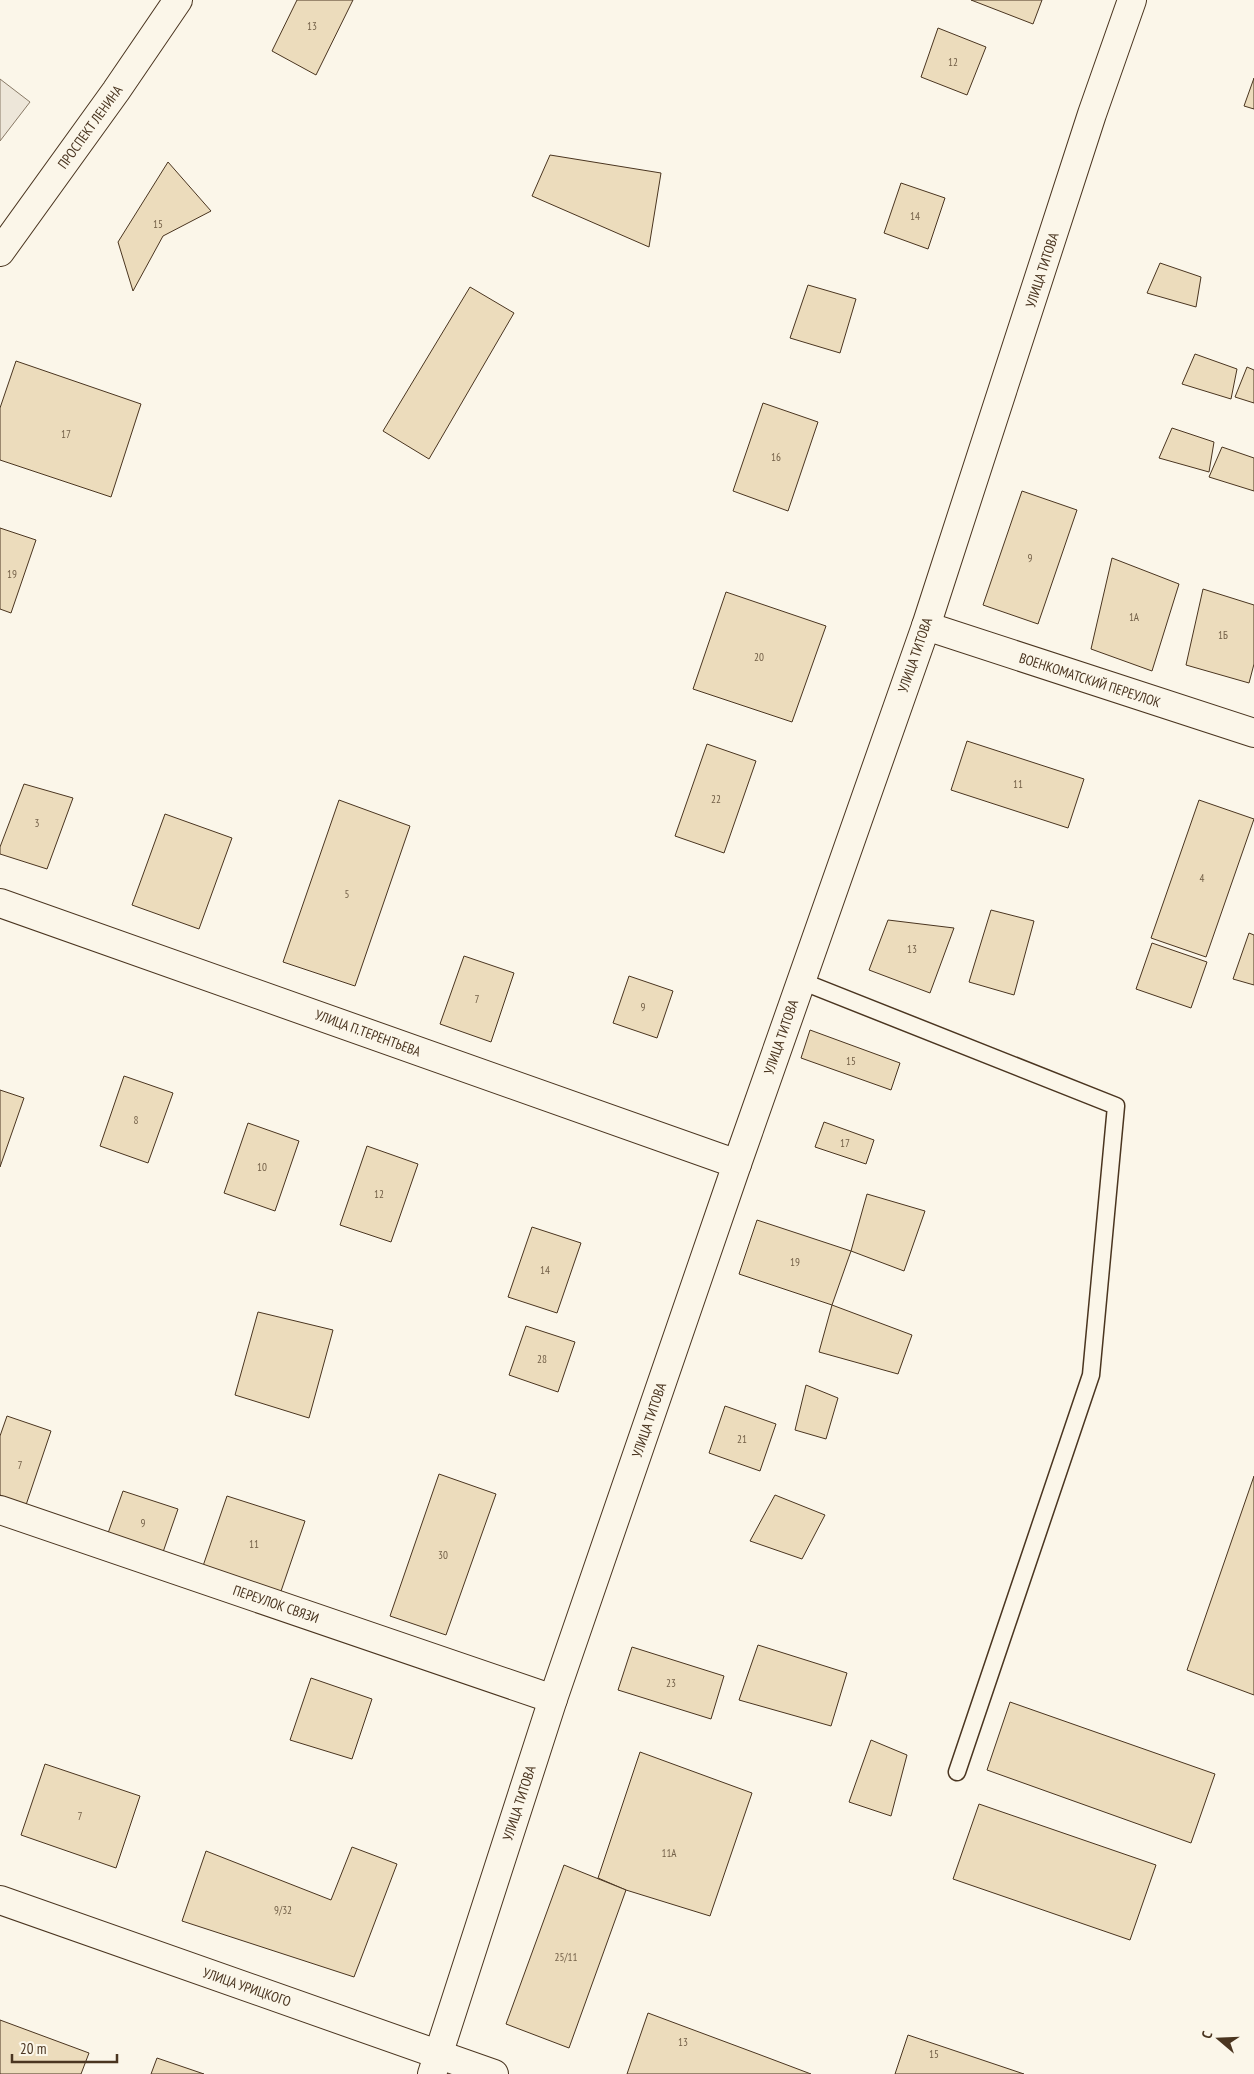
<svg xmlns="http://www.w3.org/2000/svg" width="1254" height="2074" font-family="'PT Sans Narrow',sans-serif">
	<rect width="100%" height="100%" fill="#fbf6e9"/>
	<path fill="#ede6d9" stroke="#887966" d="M0 79 30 102 0 141Z"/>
	<g fill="#ecdcbc" stroke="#4a3520">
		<path d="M297 0H353L316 75 272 51Z"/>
		<path d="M971 0H1042L1033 24Z"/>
		<path d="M938 28 986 47 967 95 921 77Z"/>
		<path d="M1254 78V109L1244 106Z"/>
		<path d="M550 155 661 173 649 247 532 196Z"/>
		<path d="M168 162 211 211 163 236 133 291 118 242Z"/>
		<path d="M901 183 945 198 928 249 884 233Z"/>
		<path d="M1160 263 1201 277 1196 307 1147 293Z"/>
		<path d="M808 285 856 299 840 353 790 338Z"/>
		<path d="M470 287 514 313 429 459 383 431Z"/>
		<path d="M1195 354 1237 369 1231 399 1182 384Z"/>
		<path d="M16 361 141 404 111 497 0 460V408Z"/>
		<path d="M1247 367 1254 370V403L1235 397Z"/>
		<path d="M763 403 818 422 788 511 733 491Z"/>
		<path d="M1172 428 1214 442 1209 472 1159 458Z"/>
		<path d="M1222 447 1254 458V491L1209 477Z"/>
		<path d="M1022 491 1077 510 1038 624 983 605Z"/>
		<path d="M0 528 36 540 11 613 0 609Z"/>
		<path d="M1112 558 1179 584 1152 671 1091 649Z"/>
		<path d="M1203 589 1254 605V664L1249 683 1186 665Z"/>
		<path d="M726 592 826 626 792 722 693 689Z"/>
		<path d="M967 741 1084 779 1068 828 951 790Z"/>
		<path d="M707 744 756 761 724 853 675 836Z"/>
		<path d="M24 784 73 798 47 869 0 854V847Z"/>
		<path d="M339 800 410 826 355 986 283 962Z"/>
		<path d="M1199 800 1254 819 1206 957 1151 938Z"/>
		<path d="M165 814 232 838 199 929 132 905Z"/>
		<path d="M991 910 1034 921 1014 995 969 982Z"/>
		<path d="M888 920 954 928 930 993 869 970Z"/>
		<path d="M1249 933 1254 935V985L1233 979Z"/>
		<path d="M1152 943 1207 962 1191 1008 1136 989Z"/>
		<path d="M464 956 514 973 491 1042 440 1024Z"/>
		<path d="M629 976 673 991 657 1038 613 1023Z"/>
		<path d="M810 1030 900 1063 891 1090 801 1058Z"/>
		<path d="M124 1076 173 1093 148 1163 100 1146Z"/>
		<path d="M0 1090 24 1098 0 1167Z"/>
		<path d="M824 1122 874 1140 866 1164 815 1147Z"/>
		<path d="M248 1123 299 1141 275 1211 224 1193Z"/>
		<path d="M367 1146 418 1164 391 1242 340 1225Z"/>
		<path d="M867 1194 925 1211 904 1271 851 1251Z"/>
		<path d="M757 1220 851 1251 832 1305 739 1274Z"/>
		<path d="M532 1227 581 1243 557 1313 508 1297Z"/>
		<path d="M832 1305 912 1335 898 1374 819 1352Z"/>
		<path d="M258 1312 333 1330 309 1418 235 1395Z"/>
		<path d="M526 1326 575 1342 558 1392 509 1375Z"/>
		<path d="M806 1385 838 1398 826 1439 795 1430Z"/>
		<path d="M725 1406 776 1424 760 1471 709 1453Z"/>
		<path d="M7 1416 51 1431 26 1505 0 1495V1436Z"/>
		<path d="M439 1474 496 1494 446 1635 390 1616Z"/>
		<path d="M1254 1476V1695L1187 1670Z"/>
		<path d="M123 1491 178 1509 162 1555 107 1536Z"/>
		<path d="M775 1495 825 1515 802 1559 750 1541Z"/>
		<path d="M227 1496 305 1521 279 1597 203 1566Z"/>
		<path d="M758 1645 847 1673 831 1726 739 1700Z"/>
		<path d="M632 1647 724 1676 711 1719 618 1690Z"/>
		<path d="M311 1678 372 1699 352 1759 290 1740Z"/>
		<path d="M1010 1702 1215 1774 1191 1843 987 1770Z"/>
		<path d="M871 1740 907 1755 891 1816 849 1802Z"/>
		<path d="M640 1752 752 1793 710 1916 626 1890 598 1878Z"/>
		<path d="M45 1764 140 1796 116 1868 21 1835Z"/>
		<path d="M979 1804 1156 1865 1130 1940 953 1879Z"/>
		<path d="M352 1847 397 1864 354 1977 182 1921 206 1851 331 1900Z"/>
		<path d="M564 1865 626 1890 569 2048 506 2024Z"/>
		<path d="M648 2013 758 2054 811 2074H627Z"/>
		<path d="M0 2020 89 2053 81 2074H0Z"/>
		<path d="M908 2035 1024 2074H895Z"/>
		<path d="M157 2058 204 2074H151Z"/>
	</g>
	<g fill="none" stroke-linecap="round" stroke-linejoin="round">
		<defs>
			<path id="lane" d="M801 981 1116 1106 1091 1375 957 1772"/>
			<g id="street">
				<path d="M926 626 1254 733"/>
				<path d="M0 903 737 1164"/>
				<path d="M0 1510 553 1699"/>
			</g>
			<g id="secondary">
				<path d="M0 1900 494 2074"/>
				<path d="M432 2074 553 1699 737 1164 926 626 1092 114 1132 0"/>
			</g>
			<path id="primary" d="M0 252 116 91 178 0"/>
		</defs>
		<use href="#lane" stroke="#4a3520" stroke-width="19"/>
		<use href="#street" stroke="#4a3520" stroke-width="30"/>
		<use href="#secondary" stroke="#4a3520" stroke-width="30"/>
		<use href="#primary" stroke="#4a3520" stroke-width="30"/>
		<use href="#lane" stroke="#fbf6e9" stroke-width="16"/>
		<use href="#street" stroke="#fbf6e9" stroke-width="28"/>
		<use href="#secondary" stroke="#fbf6e9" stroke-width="28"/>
		<use href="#primary" stroke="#fbf6e9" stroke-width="28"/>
	</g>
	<g text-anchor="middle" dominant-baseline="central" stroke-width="4" stroke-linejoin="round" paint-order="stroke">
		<g font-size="11" fill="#725f47">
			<text x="312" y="26">13</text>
			<text x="953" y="62">12</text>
			<text x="915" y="216">14</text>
			<text x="158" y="224">15</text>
			<text x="66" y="434">17</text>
			<text x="776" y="457">16</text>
			<text x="1030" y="558">9</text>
			<text x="12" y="574">19</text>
			<text x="1134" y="617">1А</text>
			<text x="1223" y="635">1Б</text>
			<text x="759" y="657">20</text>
			<text x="1018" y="784">11</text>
			<text x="716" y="799">22</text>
			<text x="37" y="823">3</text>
			<text x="1202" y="878">4</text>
			<text x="347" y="894">5</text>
			<text x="912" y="949">13</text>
			<text x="477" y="999">7</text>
			<text x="643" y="1007">9</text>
			<text x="851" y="1061">15</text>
			<text x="136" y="1120">8</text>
			<text x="845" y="1143">17</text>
			<text x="262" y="1167">10</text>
			<text x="379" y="1194">12</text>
			<text x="795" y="1262">19</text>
			<text x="545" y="1270">14</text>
			<text x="542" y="1359">28</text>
			<text x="742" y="1439">21</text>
			<text x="20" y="1465">7</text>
			<text x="143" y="1523">9</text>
			<text x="254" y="1544">11</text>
			<text x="443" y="1555">30</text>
			<text x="671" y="1683">23</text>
			<text x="80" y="1816">7</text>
			<text x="669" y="1853">11А</text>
			<text x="283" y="1910">9/32</text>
			<text x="566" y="1957">25/11</text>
			<text x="683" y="2042">13</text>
			<text x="934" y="2054">15</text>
		</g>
		<g font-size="14" fill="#4a3520" stroke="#fbf6e9">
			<text transform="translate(90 127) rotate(-54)">ПРОСПЕКТ ЛЕНИНА</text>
			<text transform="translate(1042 270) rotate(-72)">УЛИЦА ТИТОВА</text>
			<text transform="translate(915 655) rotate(-71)">УЛИЦА ТИТОВА</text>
			<text transform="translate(1090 680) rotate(18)">ВОЕНКОМАТСКИЙ ПЕРЕУЛОК</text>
			<text transform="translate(368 1033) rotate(20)">УЛИЦА П.ТЕРЕНТЬЕВА</text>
			<text transform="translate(781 1037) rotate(-71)">УЛИЦА ТИТОВА</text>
			<text transform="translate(649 1420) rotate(-71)">УЛИЦА ТИТОВА</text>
			<text transform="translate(276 1604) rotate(19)">ПЕРЕУЛОК СВЯЗИ</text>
			<text transform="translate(519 1803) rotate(-72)">УЛИЦА ТИТОВА</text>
			<text transform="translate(247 1987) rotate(19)">УЛИЦА УРИЦКОГО</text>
		</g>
	</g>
	<g transform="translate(1219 2039) rotate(289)" stroke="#fbf6e9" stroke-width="4" paint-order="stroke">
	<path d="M0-4L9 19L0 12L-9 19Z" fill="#4a3520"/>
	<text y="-8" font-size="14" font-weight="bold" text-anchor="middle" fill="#4a3520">С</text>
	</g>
	<path d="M12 2054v8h105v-8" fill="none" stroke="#4a3520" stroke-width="2.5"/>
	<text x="20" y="2054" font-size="15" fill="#4a3520" stroke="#fbf6e9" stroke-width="4" paint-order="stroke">20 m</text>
</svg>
